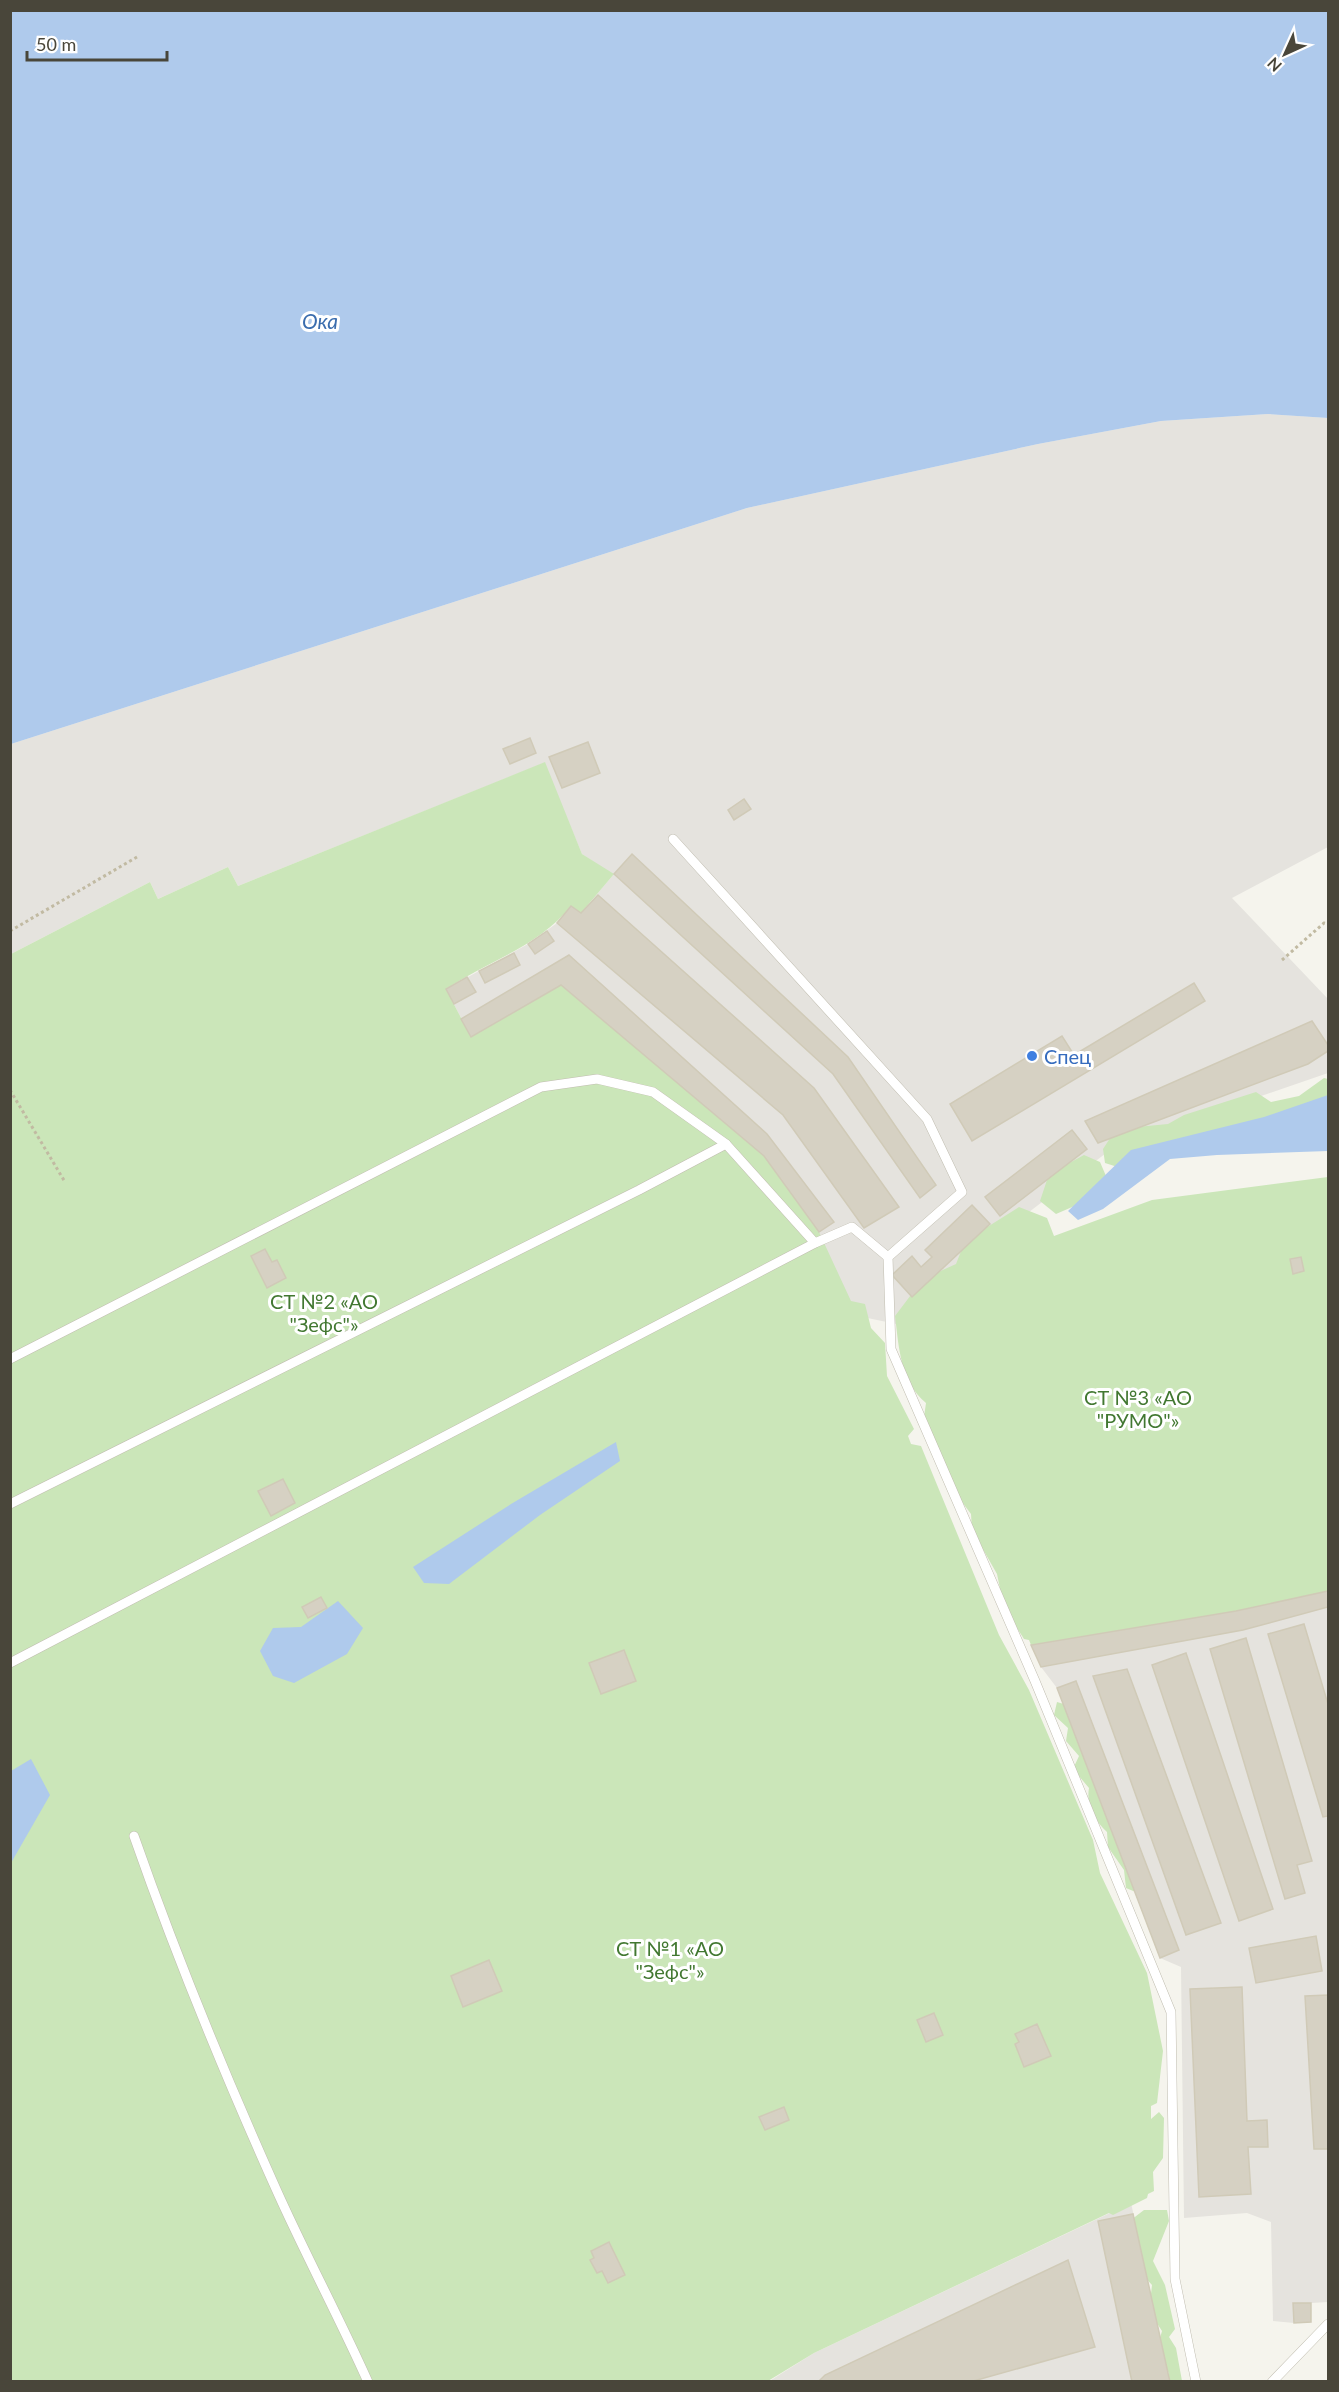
<svg xmlns="http://www.w3.org/2000/svg" width="1339" height="2392" font-family="Lato,sans-serif">
	<rect width="100%" height="100%" fill="#f5f4ed"/>
	<g fill="#e5e3de">
		<path d="M1268 414 1328 418V847L1232 898 1328 999V1073L1114 1147 944 1277 901 1325 858 1316 471 1037 446 989 528 944 557 923 571 906 581 913 613 875 582 854 544 763 238 886 228 867 158 899 150 882 11 954V744L747 508 1038 444 1161 421Z"/>
		<path d="M1328 1591V2302L1311 2303V2322L1294 2323 1273 2321 1271 2222 1247 2213 1184 2218 1181 1967 1160 1958 1057 1688 1041 1667 1031 1645 1236 1611Z"/>
		<path d="M1131 2203 1170 2381 768 2382 814 2353Z"/>
	</g>
	<g fill="#cbe6b9">
		<path d="M545 762 582 854 614 874 581 913 571 906C538 947 488 961 446 989L471 1037 561 985 764 1156 819 1232 851 1301 865 1304 871 1328 885 1343 887 1376 914 1429 908 1436 911 1444 921 1446 999 1635 1029 1690 1093 1840 1100 1873 1147 1973 1163 2051 1157 2103 1151 2106V2119L1159 2112 1164 2118 1163 2158 1153 2172 1154 2191 1148 2194 1147 2198 1113 2215 1109 2213 814 2353 768 2381 11 2382V954L150 882 158 899 228 867 238 886Z"/>
		<path d="M1324 1078 1328 1079V1106L1127 1170 1105 1163 1103 1149 1116 1129 1168 1124 1184 1115 1256 1092 1271 1102 1299 1096Z"/>
		<path d="M1084 1155 1100 1162 1106 1176 1086 1201 1056 1214 1040 1201 1049 1174Z"/>
		<path d="M1328 1177V1591L1236 1611 1031 1645 1029 1640 1024 1639 1004 1608 997 1574 972 1530 971 1514 953 1490 924 1417 926 1403C900 1381 899 1348 895 1316L923 1279 956 1264 965 1241 1019 1207 1047 1218 1054 1236 1152 1200Z"/>
		<path d="M1057 1702 1077 1708 1138 1893 1126 1888 1124 1870 1108 1847 1107 1832C1094 1820 1086 1805 1089 1788L1073 1769 1079 1756 1066 1741 1068 1728 1054 1715Z"/>
		<path d="M1144 2210H1167L1169 2221 1153 2261 1165 2285 1175 2329 1169 2337 1176 2348 1182 2381H1167L1169 2374 1158 2345 1162 2331 1149 2311 1152 2285 1141 2273 1127 2223Z"/>
	</g>
	<g fill="#afcaec">
		<path d="M11 10 1328 11V418L1268 414 1161 421 1038 444 747 508 11 744Z"/>
		<path d="M1328 1095V1151L1217 1155 1170 1159 1103 1209 1078 1220 1068 1211 1131 1150 1264 1117Z"/>
		<path d="M616 1442 620 1461 540 1515 449 1584 424 1583 413 1567 511 1504Z"/>
		<path d="M338 1601 363 1628 347 1654 294 1683 273 1676 260 1651 273 1628 301 1627Z"/>
		<path d="M31 1759 50 1795 11 1863V1771Z"/>
	</g>
	<g fill="#d6d1c3" stroke="#d0cab7" stroke-width="1.5">
		<path d="M530 738 536 753 510 764 503 749Z"/>
		<path d="M588 742 600 773 562 788 549 757Z"/>
		<path d="M744 799 751 809 734 820 728 810Z"/>
		<path d="M632 854 848 1057 936 1185 920 1198 833 1074 614 874Z"/>
		<path d="M598 895 814 1088 899 1207 864 1228 783 1115 557 923 571 906 581 913Z"/>
		<path d="M547 931 554 941 535 954 528 944Z"/>
		<path d="M514 953 520 965 485 983 479 971Z"/>
		<path d="M569 955 767 1134 834 1222 819 1232 764 1156 561 985 471 1037 461 1019Z"/>
		<path d="M467 977 476 992 454 1004 446 989Z"/>
		<path d="M1194 983 1205 1001 972 1141 950 1104 1062 1036 1074 1055Z"/>
		<path d="M1312 1021 1328 1045V1051L1308 1064 1098 1143 1085 1121Z"/>
		<path d="M1072 1130 1087 1149 1000 1216 985 1197Z"/>
		<path d="M972 1205 990 1224 912 1297 892 1275 912 1256 921 1267 932 1257 925 1250Z"/>
		<path d="M265 1249 272 1262 277 1260 286 1278 267 1288 251 1256Z"/>
		<path d="M1301 1257 1304 1271 1293 1274 1290 1259Z"/>
		<path d="M283 1479 295 1503 271 1516 258 1491Z"/>
		<path d="M1328 1591V1607L1243 1630 1041 1667 1031 1645 1236 1611Z"/>
		<path d="M321 1597 327 1608 308 1618 302 1607Z"/>
		<path d="M1304 1624 1328 1704V1816L1323 1817 1268 1634Z"/>
		<path d="M1246 1638 1312 1861 1297 1865 1305 1893 1285 1899 1210 1649Z"/>
		<path d="M624 1650 636 1681 601 1694 589 1663Z"/>
		<path d="M1186 1653 1273 1909 1239 1921 1152 1665Z"/>
		<path d="M1127 1669 1221 1923 1186 1935 1093 1676Z"/>
		<path d="M1076 1681 1179 1950 1160 1958 1057 1688Z"/>
		<path d="M1316 1936 1322 1971 1256 1983 1249 1948Z"/>
		<path d="M489 1960 502 1991 463 2007 451 1976Z"/>
		<path d="M1242 1987 1247 2121 1267 2120 1268 2147H1248L1251 2194 1199 2197 1190 1989Z"/>
		<path d="M1328 1995V2149H1314L1305 1996Z"/>
		<path d="M934 2013 943 2035 926 2042 917 2020Z"/>
		<path d="M1037 2024 1051 2056 1024 2067 1015 2044 1019 2042 1015 2034Z"/>
		<path d="M784 2107 789 2120 765 2130 759 2117Z"/>
		<path d="M1133 2214 1170 2382H1132L1098 2221Z"/>
		<path d="M609 2242 625 2275 608 2283 602 2271 597 2273 590 2260 594 2258 591 2251Z"/>
		<path d="M1068 2260 1095 2347 970 2382H818L825 2375Z"/>
		<path d="M1293 2303H1311V2322L1294 2323Z"/>
	</g>
	<g fill="none" stroke-linecap="round" stroke-linejoin="round">
		<defs>
			<g id="service">
				<path d="M673 839 927 1119 962 1192 888 1257 891 1349 1035 1681 1171 2012 1175 2279 1196 2382"/>
				<path d="M10 1359 541 1087 597 1079 653 1092 726 1144"/>
				<path d="M10 1504 639 1190 726 1144 815 1243"/>
				<path d="M10 1663 815 1243 852 1227 888 1257"/>
				<path d="M134 1836C176 1956 224 2073 276 2189 305 2254 339 2317 368 2382"/>
				<path d="M1272 2382 1328 2324"/>
			</g>
		</defs>
		<use href="#service" stroke="#c0bdb0" stroke-width="10"/>
		<g stroke="#c1baa2" stroke-width="3" stroke-dasharray="3 3" stroke-linecap="butt">
			<path d="M10 931 137 857"/>
			<path d="M1282 960 1324 923 1328 924"/>
			<path d="M10 1090 65 1182"/>
		</g>
		<use href="#service" stroke="#fff" stroke-width="9"/>
	</g>
	<circle fill="#3f7fe0" stroke="#fff" stroke-width="2" cx="1032" cy="1056" r="6"/>
	<g text-anchor="middle" dominant-baseline="central" stroke-width="6" stroke-linejoin="round" paint-order="stroke">
		<g font-size="20" fill="#366cbe" stroke="#fff" text-anchor="start">
			<text x="1044" y="1056">Спец</text>
		</g>
		<g font-size="20" fill="#427831" stroke="#fff">
			<text x="324" y="1301">СТ №2 «АО<tspan x="324" dy="23">"Зефс"»</tspan></text>
			<text x="1138" y="1397">СТ №3 «АО<tspan x="1138" dy="23">"РУМО"»</tspan></text>
			<text x="670" y="1948">СТ №1 «АО<tspan x="670" dy="23">"Зефс"»</tspan></text>
		</g>
		<g font-size="21" font-style="italic" fill="#3b6dae" stroke="#fff">
			<text x="320" y="320">Ока</text>
		</g>
	</g>
	<rect width="1339" height="2392" fill="none" stroke="#49463a" stroke-width="24"/>
	<g transform="translate(1285 54) rotate(225)" stroke="#ffffff" stroke-width="4.5" paint-order="stroke">
	<path d="M0-4.5L10 22L0 15L-10 22Z" fill="#49463a"/>
	<text y="-9" font-size="16" font-weight="bold" text-anchor="middle" fill="#49463a">N</text>
	</g>
	<path d="M27 51v9h140v-9" fill="none" stroke="#49463a" stroke-width="3"/>
	<text x="36" y="51" font-size="18" fill="#49463a" stroke="#ffffff" stroke-width="4.5" paint-order="stroke">50 m</text>
</svg>
